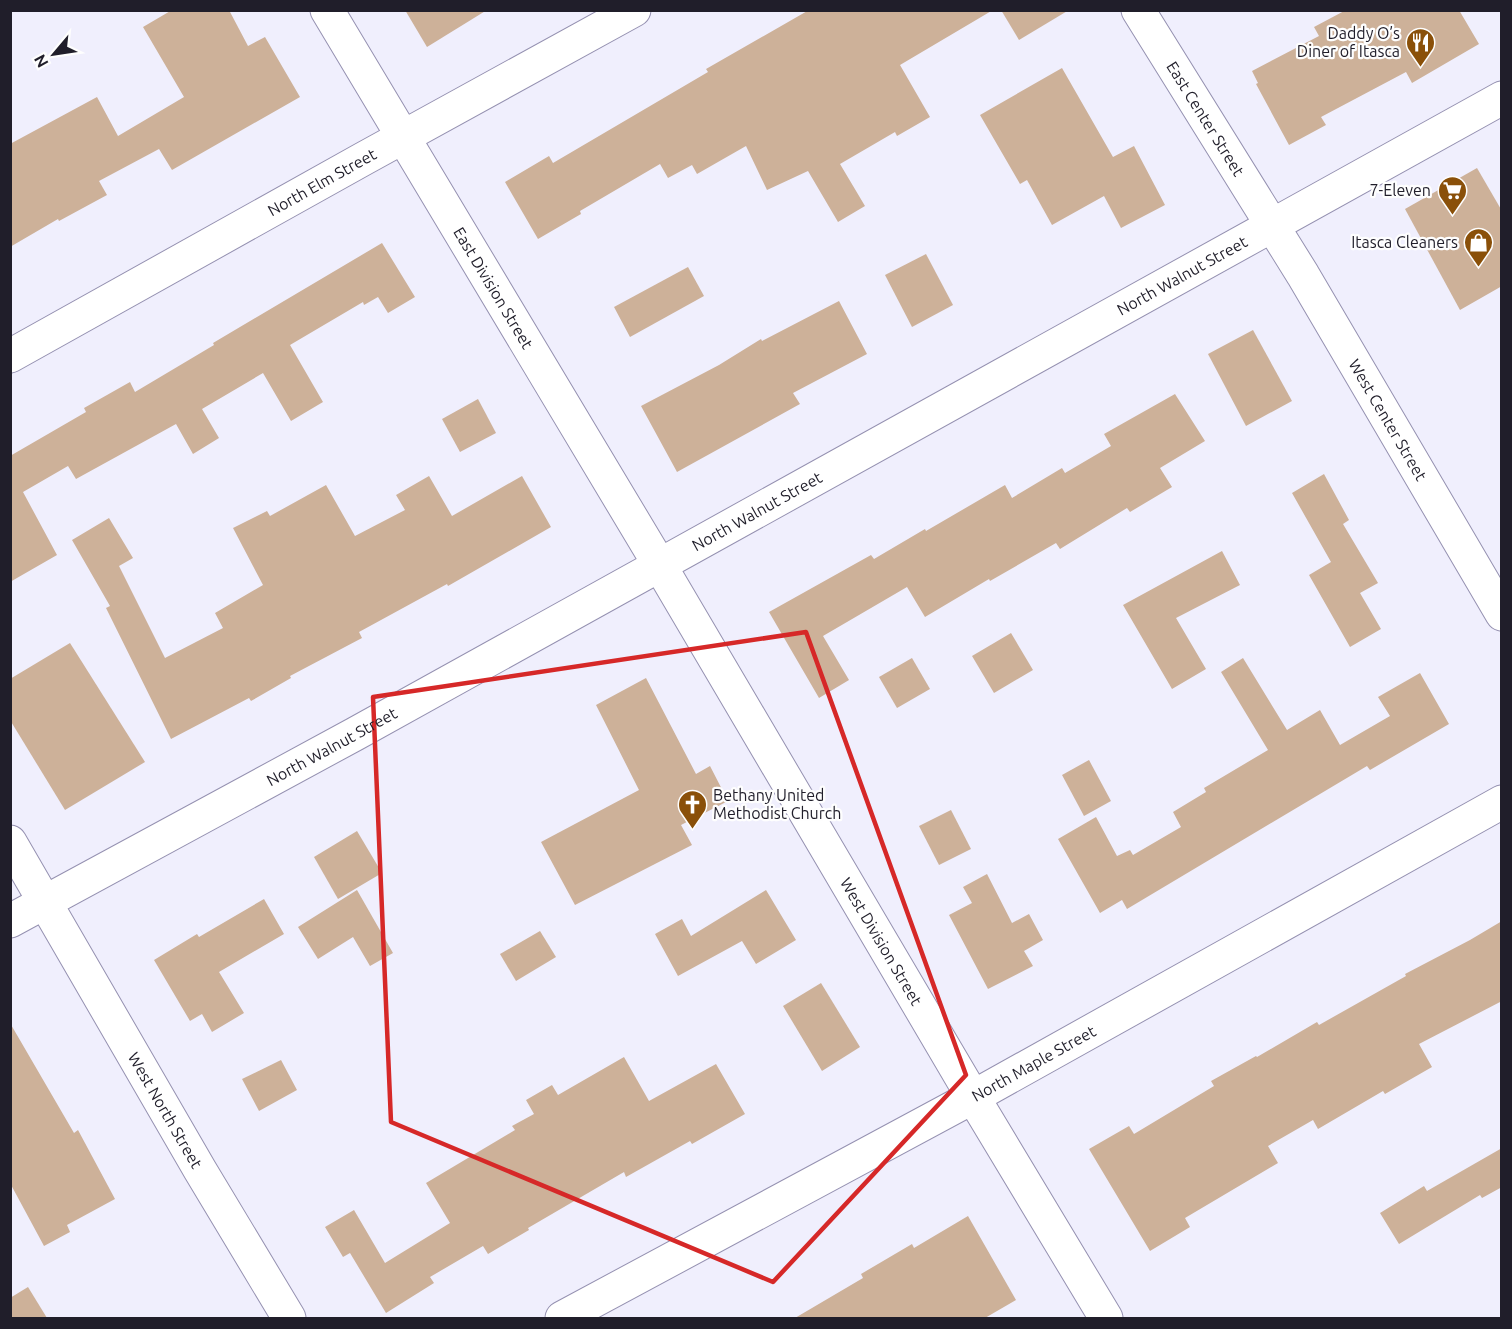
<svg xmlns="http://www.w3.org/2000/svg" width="1512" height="1329" font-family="Ubuntu,sans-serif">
	<rect width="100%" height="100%" fill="#f0effd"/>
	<g fill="#cdb199">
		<path d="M172 10H229L248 46 265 37 300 97 172 170 159 149 99 181 107 195 59 221 58 219 10 247V144L97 97 118 136 184 97 143 27Z"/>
		<path d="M405 10H487L427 47Z"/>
		<path d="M809 10H993L900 65 930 117 897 136 895 132 840 164 865 206 838 222 808 171 767 190 746 146 697 174 692 165 668 178 660 164 580 211 581 214 538 239 505 182 549 156 553 163 708 72 706 69Z"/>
		<path d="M1001 10H1069L1019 40Z"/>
		<path d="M1346 10H1459L1479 44 1412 83 1406 72 1321 117 1326 125 1289 145 1256 84 1258 83 1252 71 1319 36 1314 27Z"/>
		<path d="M1062 68 1113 157 1134 146 1165 205 1121 228 1104 196 1052 225 1027 180 1020 184 980 115Z"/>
		<path d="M1477 168 1502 211V286L1460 310 1405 209Z"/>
		<path d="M382 243 415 297 388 313 378 297 364 305 363 302 290 345 323 402 291 421 263 373 202 409 219 438 193 454 176 424 76 479 68 466 23 492 57 555 10 582V456L86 412 84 408 130 382 135 392 214 345 213 343Z"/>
		<path d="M926 254 953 305 912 327 885 275Z"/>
		<path d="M688 267 704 296 630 337 614 307Z"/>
		<path d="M839 301 867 354 793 393 800 404 677 472 641 406 719 365 761 339 762 341Z"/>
		<path d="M1253 330 1292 401 1246 426 1208 354Z"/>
		<path d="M1175 394 1205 441 1160 468 1172 487 1130 512 1127 508 1060 549 1056 543 990 581 989 579 925 617 907 587 823 636 849 680 819 698 769 612 871 555 874 559 925 529 926 531 1005 485 1012 498 1062 468 1065 473 1111 446 1104 434Z"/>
		<path d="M478 399 496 433 460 452 442 419Z"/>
		<path d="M1324 474 1349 520 1343 524 1378 583 1360 593 1381 629 1350 647 1309 575 1331 562 1292 493Z"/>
		<path d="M429 476 452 516 522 476 551 527 448 586 447 584 359 632 362 638 290 676 291 678 251 701 249 698 171 739 106 608 110 606 72 540 109 518 133 558 119 566 165 658 223 628 215 613 263 585 233 528 267 511 270 516 326 485 355 536 405 510 396 495Z"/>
		<path d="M1222 551 1240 585 1176 618 1206 669 1172 689 1123 605Z"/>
		<path d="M1011 633 1033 670 994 693 972 656Z"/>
		<path d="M70 643 145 762 65 810 10 720V679Z"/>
		<path d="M912 658 930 689 897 708 879 677Z"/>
		<path d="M1243 658 1287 730 1320 710 1340 745 1390 716 1378 697 1420 673 1449 724 1370 770 1367 766 1127 909 1122 900 1100 913 1058 839 1096 817 1117 856 1130 850 1133 855 1181 827 1173 812 1206 792 1204 788 1268 750 1221 672Z"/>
		<path d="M646 678 696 774 710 766 728 801 681 825 692 845 575 905 541 842 639 790 596 705Z"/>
		<path d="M1089 760 1111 801 1084 816 1062 775Z"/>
		<path d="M951 810 971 849 939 865 919 826Z"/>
		<path d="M357 831 382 873 338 899 314 857Z"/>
		<path d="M987 874 1012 923 1029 914 1043 940 1024 951 1033 966 988 989 949 915 972 903 963 887Z"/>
		<path d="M357 890 393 953 370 966 353 937 318 959 298 927Z"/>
		<path d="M766 890 796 940 756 964 742 941 678 976 655 934 682 919 691 936Z"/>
		<path d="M264 899 284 934 219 972 244 1013 212 1032 202 1014 190 1021 154 960 197 934 199 937Z"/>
		<path d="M1502 921V1001L1419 1044 1432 1067 1385 1094 1383 1091 1318 1129 1313 1120 1268 1146 1278 1163 1185 1218 1190 1227 1150 1251 1089 1149 1129 1126 1134 1134 1214 1086 1211 1081 1256 1056 1257 1057 1317 1022 1319 1025 1406 976 1405 974 1470 940Z"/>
		<path d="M540 931 556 957 516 981 500 954Z"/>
		<path d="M821 983 860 1047 822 1071 783 1006Z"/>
		<path d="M10 1023 74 1133 78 1130 115 1199 67 1225 70 1232 44 1246 10 1183Z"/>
		<path d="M624 1057 649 1101 716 1064 745 1114 692 1144 690 1141 626 1177 624 1172 528 1228 529 1230 488 1254 483 1246 430 1277 434 1283 386 1313 350 1253 343 1257 325 1227 354 1210 385 1263 450 1223 426 1183 515 1130 512 1126 534 1114 526 1100 552 1085 558 1095Z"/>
		<path d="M281 1060 297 1090 259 1111 242 1079Z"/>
		<path d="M1502 1148V1187L1482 1198 1480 1195 1399 1244 1380 1213 1424 1186 1427 1191Z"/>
		<path d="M968 1216 1016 1300 985 1318H795L863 1278 861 1274 912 1244 914 1248Z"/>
		<path d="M28 1287 47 1318H10V1298Z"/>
	</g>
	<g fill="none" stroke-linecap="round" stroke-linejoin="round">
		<defs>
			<g id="minor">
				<path id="s1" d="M327 10 659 564 973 1097 1106 1318"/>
				<path id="s2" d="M1138 10 1303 275 1502 614"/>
				<path id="s3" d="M10 356 363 159 634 10"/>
				<path id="s4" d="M10 842 200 1170 289 1318"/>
				<path id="s5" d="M10 921 355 734 1502 98"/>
				<path id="s6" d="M562 1318 973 1097 1502 802"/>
			</g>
		</defs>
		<use href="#minor" stroke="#9591b1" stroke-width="35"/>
		<use href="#minor" stroke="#fff" stroke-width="33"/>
	</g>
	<path fill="none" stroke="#d62828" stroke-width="4.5" stroke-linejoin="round" d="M806 632 966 1075 773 1282 391 1122 373 697Z"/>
	<defs>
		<symbol id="restaurant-pin" viewBox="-11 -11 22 30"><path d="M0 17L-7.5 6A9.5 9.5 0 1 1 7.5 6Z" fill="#8a5009" stroke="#fefefe"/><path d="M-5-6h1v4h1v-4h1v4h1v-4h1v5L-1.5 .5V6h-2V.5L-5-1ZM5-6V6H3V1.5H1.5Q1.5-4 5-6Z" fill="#fff"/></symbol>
		<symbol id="supermarket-pin" viewBox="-11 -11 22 30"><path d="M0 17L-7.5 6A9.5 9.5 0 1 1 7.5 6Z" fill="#8a5009" stroke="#fefefe"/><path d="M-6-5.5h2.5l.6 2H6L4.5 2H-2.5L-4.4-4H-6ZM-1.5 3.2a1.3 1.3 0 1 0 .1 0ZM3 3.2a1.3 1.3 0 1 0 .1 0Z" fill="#fff"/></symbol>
		<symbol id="shop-pin" viewBox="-11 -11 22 30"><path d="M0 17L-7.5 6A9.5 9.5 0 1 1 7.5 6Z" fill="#8a5009" stroke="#fefefe"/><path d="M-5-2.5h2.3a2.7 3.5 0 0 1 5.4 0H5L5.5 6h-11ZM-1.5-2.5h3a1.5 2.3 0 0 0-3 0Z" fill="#fff"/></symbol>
		<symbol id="church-pin" viewBox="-11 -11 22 30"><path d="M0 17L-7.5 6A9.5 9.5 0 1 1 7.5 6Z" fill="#8a5009" stroke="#fefefe"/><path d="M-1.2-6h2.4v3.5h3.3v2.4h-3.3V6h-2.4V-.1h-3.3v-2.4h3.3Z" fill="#fff"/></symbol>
	</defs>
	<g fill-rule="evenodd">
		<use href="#restaurant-pin" x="1404" y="26" width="33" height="45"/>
		<use href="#supermarket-pin" x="1436" y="174" width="33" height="45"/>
		<use href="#shop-pin" x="1462" y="226" width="33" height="45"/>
		<use href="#church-pin" x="676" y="788" width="33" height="45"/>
	</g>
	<g text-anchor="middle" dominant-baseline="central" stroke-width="4.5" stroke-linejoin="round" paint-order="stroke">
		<g font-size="16" fill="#201e2a" stroke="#fefefe" text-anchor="end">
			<text x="1400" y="33">Daddy O’s<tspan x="1400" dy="18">Diner of Itasca</tspan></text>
			<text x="1431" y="190">7-Eleven</text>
			<text x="1458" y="242">Itasca Cleaners</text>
			<text x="713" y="795" text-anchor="start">Bethany United<tspan x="713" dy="18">Methodist Church</tspan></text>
		</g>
		<g font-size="16" fill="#201e2a" stroke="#fefefe">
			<text stroke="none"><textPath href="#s2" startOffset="128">East Center Street</textPath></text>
			<text stroke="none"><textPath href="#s3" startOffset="357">North Elm Street</textPath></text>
			<text stroke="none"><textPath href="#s5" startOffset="1338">North Walnut Street</textPath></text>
			<text stroke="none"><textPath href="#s1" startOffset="324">East Division Street</textPath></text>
			<text stroke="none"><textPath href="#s2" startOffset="480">West Center Street</textPath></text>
			<text stroke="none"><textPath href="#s5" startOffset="852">North Walnut Street</textPath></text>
			<text stroke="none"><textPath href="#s5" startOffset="366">North Walnut Street</textPath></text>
			<text stroke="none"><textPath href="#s1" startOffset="1084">West Division Street</textPath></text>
			<text stroke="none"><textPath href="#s6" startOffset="536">North Maple Street</textPath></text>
			<text stroke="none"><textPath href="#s4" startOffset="310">West North Street</textPath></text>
		</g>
	</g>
	<rect width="1512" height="1329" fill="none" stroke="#201e2a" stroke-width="24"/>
	<g transform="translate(54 54) rotate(241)" stroke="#fefefe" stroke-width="4.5" paint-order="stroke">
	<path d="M0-4.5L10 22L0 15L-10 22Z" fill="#201e2a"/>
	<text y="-9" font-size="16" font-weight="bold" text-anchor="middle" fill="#201e2a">N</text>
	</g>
</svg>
